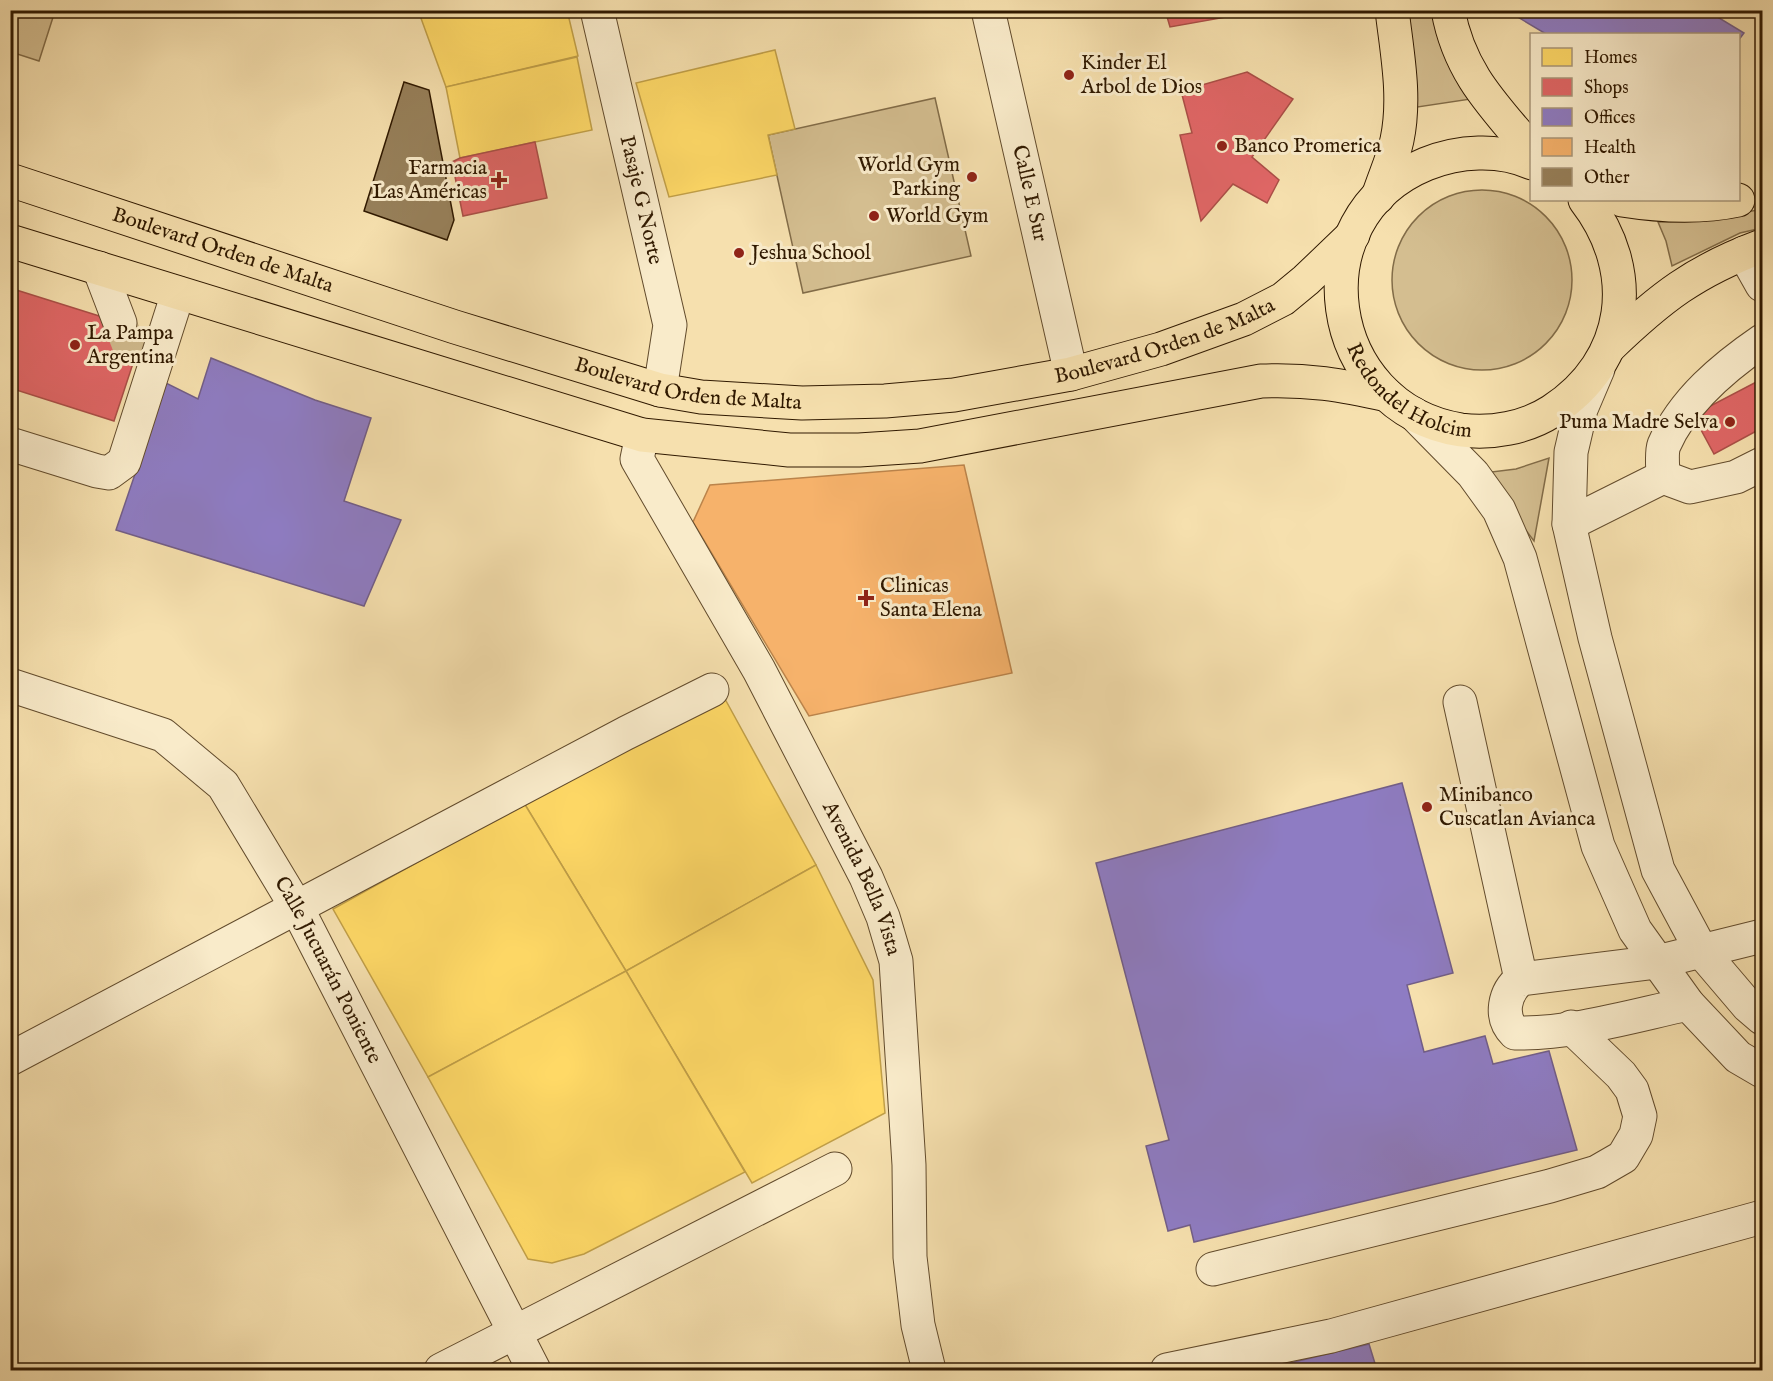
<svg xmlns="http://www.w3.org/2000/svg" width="1773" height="1381" font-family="'IM FELL English',serif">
	<rect width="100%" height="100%" fill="#f6e0ae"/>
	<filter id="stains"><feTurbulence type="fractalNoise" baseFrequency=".00333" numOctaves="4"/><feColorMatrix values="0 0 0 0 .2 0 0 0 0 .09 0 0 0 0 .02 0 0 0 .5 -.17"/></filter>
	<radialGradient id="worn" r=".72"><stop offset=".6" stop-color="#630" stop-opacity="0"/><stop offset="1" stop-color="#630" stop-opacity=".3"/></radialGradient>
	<g fill="#d4be90" stroke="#826c48" stroke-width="1.5">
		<path d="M10 11H55L39 61 11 52Z"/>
		<path d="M1401 11H1432L1471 99 1411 108Z"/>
		<path d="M935 98 971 256 803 293 768 135Z"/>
		<circle cx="1482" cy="280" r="90"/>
		<path d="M1762 209V228L1740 233 1672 266 1666 241 1658 222 1703 221Z"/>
		<path d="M1549 458 1534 541 1483 473 1516 469Z"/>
	</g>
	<g fill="#ffd966" stroke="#c19f47" stroke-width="1.5">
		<path d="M418 10H567L578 56 446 87Z"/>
		<path d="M775 50 795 129 768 135 777 175 669 197 636 83Z"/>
		<path d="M577 57 592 130 460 158 446 87Z"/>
		<path d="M725 699 816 865 626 971 524 803Z"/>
		<path d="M524 803 626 971 428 1077 333 909Z"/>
		<path d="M816 865 873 980 885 1113 752 1183 626 971Z"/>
		<path d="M626 971 745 1172 584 1254 552 1263 528 1259 428 1077Z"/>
	</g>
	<g fill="#e06666" stroke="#ab4f47" stroke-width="1.5">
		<path d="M1165 10H1231L1232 16 1170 27Z"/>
		<path d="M1247 72 1293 99 1252 157 1279 180 1267 203 1233 184 1201 221 1180 135 1192 133 1181 91Z"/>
		<path d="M535 142 547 198 463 216 452 162 460 158Z"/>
		<path d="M10 288 144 330 114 421 10 388Z"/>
		<path d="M1762 379V428L1714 454 1693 415Z"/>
	</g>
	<g fill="#8e7cc3" stroke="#725e88" stroke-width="1.5">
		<path d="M1506 10H1706L1744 33 1738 41V34H1546Z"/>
		<path d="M211 358 315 400 371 418 344 501 401 520 364 606 116 530 166 383 198 399Z"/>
		<path d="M1402 783 1453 973 1407 985 1424 1052 1485 1036 1493 1064 1549 1051 1577 1150 1194 1242 1190 1225 1168 1231 1146 1146 1169 1140 1096 863Z"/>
		<path d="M1369 1344 1377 1370H1261Z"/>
	</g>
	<path fill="#f6b26b" stroke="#bb844b" stroke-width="1.5" d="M964 465 1012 673 809 716 693 522 710 485Z"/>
	<path fill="#97805a" stroke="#301900" stroke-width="1.5" d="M404 82 429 90 454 220 447 240 364 211Z"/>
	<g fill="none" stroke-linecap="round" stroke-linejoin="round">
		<path stroke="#ceb88b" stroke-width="33" stroke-dasharray="33 16" stroke-linecap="butt" d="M120 323 134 359"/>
		<defs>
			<g id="minor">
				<path id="s1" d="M597 10 670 325 660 390"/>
				<path id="s2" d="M988 10 1071 374"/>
				<path d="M1744 253 1762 285"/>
				<path d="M99 268 120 323"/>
				<path d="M1598 369 1581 409 1571 452 1569 524 1595 638 1658 870 1702 952 1748 1006 1762 1018"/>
				<path d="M1414 414 1473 474 1499 510 1520 558 1598 846 1635 930 1688 1004 1738 1057 1762 1071"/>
				<path id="s3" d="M642 435 637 459 759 670 866 877 883 917 896 961 909 1165 910 1257 918 1325 929 1370"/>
				<path d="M10 444 97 471 109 473 124 462 178 293"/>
				<path d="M1663 477C1663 467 1661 453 1664 445 1683 401 1724 367 1762 341"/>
				<path d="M1569 524 1663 477 1690 487 1736 477 1762 464"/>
				<path id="s4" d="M10 685 163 735 223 785 297 908 534 1370"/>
				<path d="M1460 702 1521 979"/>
				<path d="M1688 1004C1632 1016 1572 1034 1515 1033 1499 1017 1504 992 1521 979L1657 962 1762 936"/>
				<path d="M10 1059 626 733 712 690"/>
				<path d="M1213 1269 1550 1186 1597 1172 1623 1157 1636 1135 1640 1116 1632 1090 1621 1075 1571 1027"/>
				<path d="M441 1370 835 1169"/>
				<path d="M1167 1370 1331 1336 1762 1217"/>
			</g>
			<g id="major">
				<path d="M1448 10C1459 72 1493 105 1532 151"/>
				<path d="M1378 197C1384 178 1393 159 1397 140 1406 97 1397 53 1392 10"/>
			</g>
			<g id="highway">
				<path id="s5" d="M1532 163C1499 148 1458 151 1426 164 1295 218 1323 408 1461 430 1491 434 1526 428 1552 411 1629 361 1640 271 1585 200"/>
				<path id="s6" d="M10 180 455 327 660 390 701 397 802 403 885 401 954 395 1071 374 1161 349 1244 319 1283 299 1306 280 1353 235"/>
				<path d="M1622 200C1660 206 1701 208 1738 200"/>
				<path d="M10 241 642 435 789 450H859L920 446 1261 381C1307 379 1342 385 1387 395"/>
				<path d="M1609 347C1661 297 1695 271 1762 246"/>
			</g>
		</defs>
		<use href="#minor" stroke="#624b2c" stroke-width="35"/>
		<use href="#major" stroke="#301900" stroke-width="35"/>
		<use href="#highway" stroke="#301900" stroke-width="35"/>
		<use href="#minor" stroke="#f9ebca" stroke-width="33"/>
		<use href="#major" stroke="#f6e0ae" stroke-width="33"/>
		<use href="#highway" stroke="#f6e0ae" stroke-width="33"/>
	</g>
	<g fill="#8f2418" stroke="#f9ebca" stroke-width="2">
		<circle cx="1069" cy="75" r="6"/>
		<circle cx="1222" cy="146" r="6"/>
		<circle cx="972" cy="177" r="6"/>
		<path d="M496 171h6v6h6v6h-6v6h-6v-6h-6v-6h6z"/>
		<circle cx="874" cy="216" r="6"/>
		<circle cx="739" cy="253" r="6"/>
		<circle cx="75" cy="345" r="6"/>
		<circle cx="1730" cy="422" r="6"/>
		<path d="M863 589h6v6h6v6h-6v6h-6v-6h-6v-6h6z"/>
		<circle cx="1427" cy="807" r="6"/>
	</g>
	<g text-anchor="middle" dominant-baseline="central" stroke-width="6" stroke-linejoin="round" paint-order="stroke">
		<g font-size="21" fill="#301900" stroke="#f9ebca" text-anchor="start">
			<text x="1081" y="63">Kinder El<tspan x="1081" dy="24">Arbol de Dios</tspan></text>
			<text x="1234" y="146">Banco Promerica</text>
			<text x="960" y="165" text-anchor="end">World Gym<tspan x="960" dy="24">Parking</tspan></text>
			<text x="487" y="168" text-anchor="end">Farmacia<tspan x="487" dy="24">Las Américas</tspan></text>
			<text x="886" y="216">World Gym</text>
			<text x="751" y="253">Jeshua School</text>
			<text x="87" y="333">La Pampa<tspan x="87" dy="24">Argentina</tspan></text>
			<text x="1718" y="422" text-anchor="end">Puma Madre Selva</text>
			<text x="880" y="586">Clinicas<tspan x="880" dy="24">Santa Elena</tspan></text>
			<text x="1439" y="795">Minibanco<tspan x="1439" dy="24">Cuscatlan Avianca</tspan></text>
		</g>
		<g font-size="21" fill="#301900" stroke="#f9ebca">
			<text stroke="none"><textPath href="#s2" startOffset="188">Calle E Sur</textPath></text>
			<text stroke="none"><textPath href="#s1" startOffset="195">Pasaje G Norte</textPath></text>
			<text stroke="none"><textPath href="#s6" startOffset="224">Boulevard Orden de Malta</textPath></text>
			<text stroke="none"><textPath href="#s6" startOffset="1196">Boulevard Orden de Malta</textPath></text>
			<text stroke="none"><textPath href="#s6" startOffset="710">Boulevard Orden de Malta</textPath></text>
			<text stroke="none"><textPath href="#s5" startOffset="404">Redondel Holcim</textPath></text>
			<text stroke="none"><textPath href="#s3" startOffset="501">Avenida Bella Vista</textPath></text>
			<text stroke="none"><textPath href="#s4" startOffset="452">Calle Jucuarán Poniente</textPath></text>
		</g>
	</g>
	<rect width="1773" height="1381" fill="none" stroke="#f6e0ae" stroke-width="36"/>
	<rect x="12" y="12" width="1749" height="1357" fill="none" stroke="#301900" stroke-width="3"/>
	<rect x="18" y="18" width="1737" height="1345" fill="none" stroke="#301900" stroke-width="1.5"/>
	<rect x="1530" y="33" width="210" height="168" fill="#f9ebca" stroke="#a99779" stroke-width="1.5"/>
	<rect x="1542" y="48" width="30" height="18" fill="#ffd966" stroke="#a99779" stroke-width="1.5"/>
	<text x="1584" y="63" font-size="18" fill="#301900">Homes</text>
	<rect x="1542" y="78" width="30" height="18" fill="#e06666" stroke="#a99779" stroke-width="1.5"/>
	<text x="1584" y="93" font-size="18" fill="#301900">Shops</text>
	<rect x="1542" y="108" width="30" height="18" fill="#8e7cc3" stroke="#a99779" stroke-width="1.5"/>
	<text x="1584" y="123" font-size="18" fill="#301900">Offices</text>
	<rect x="1542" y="138" width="30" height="18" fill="#f6b26b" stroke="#a99779" stroke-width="1.5"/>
	<text x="1584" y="153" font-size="18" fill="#301900">Health</text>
	<rect x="1542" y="168" width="30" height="18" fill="#97805a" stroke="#a99779" stroke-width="1.5"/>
	<text x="1584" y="183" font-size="18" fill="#301900">Other</text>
	<rect width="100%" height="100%" filter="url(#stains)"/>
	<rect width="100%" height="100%" fill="url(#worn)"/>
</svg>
